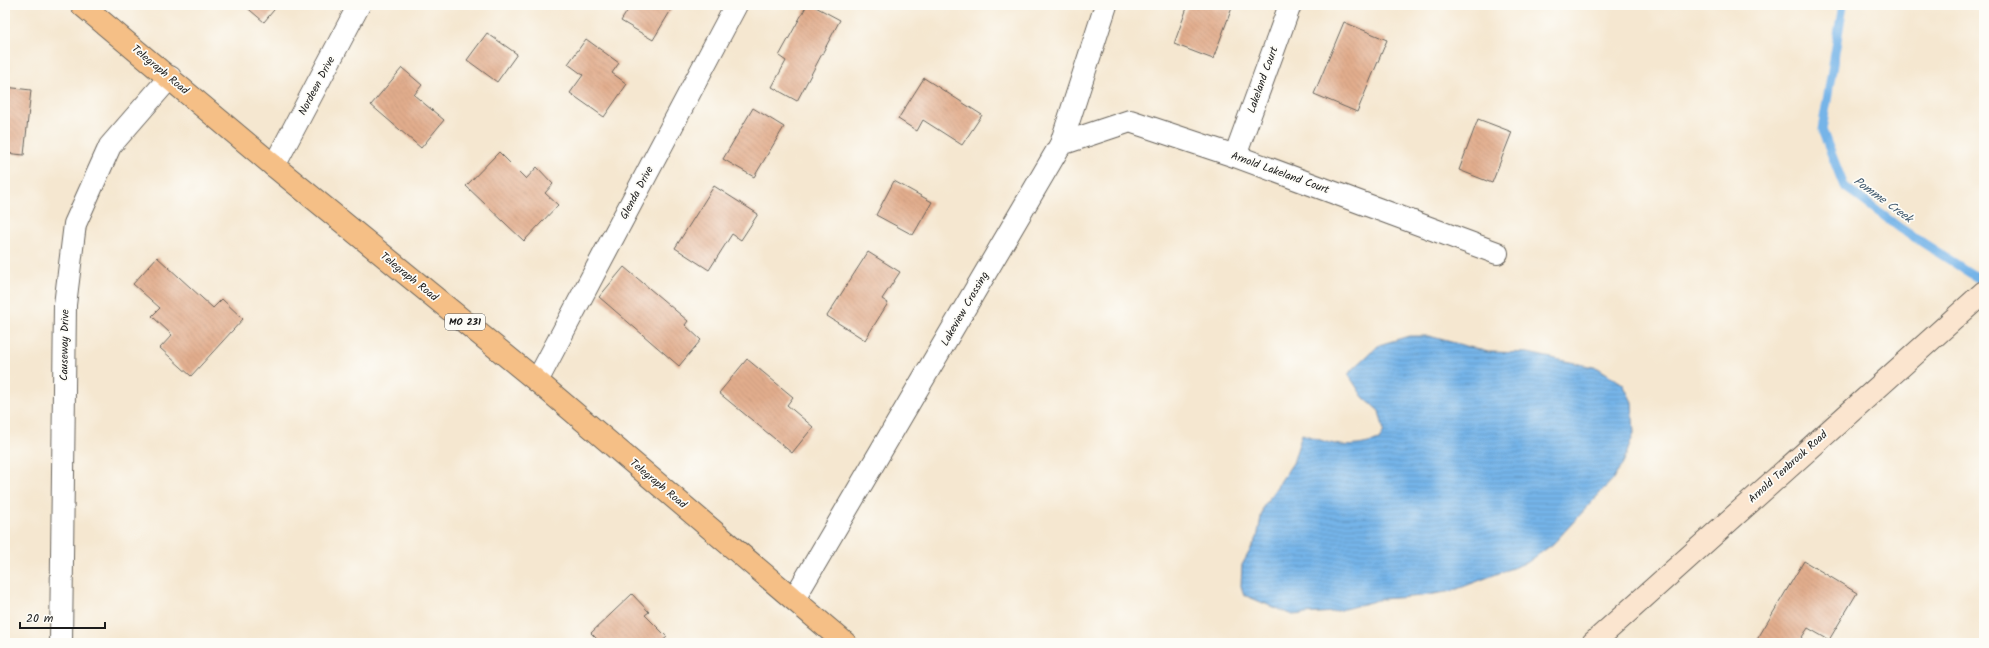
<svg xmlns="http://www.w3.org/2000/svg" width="1989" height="648" font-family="Kalam,sans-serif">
	<defs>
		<pattern id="water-rules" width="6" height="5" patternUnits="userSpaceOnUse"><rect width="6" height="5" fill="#75b4e8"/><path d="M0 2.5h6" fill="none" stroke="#659ac6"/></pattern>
		<pattern id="building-back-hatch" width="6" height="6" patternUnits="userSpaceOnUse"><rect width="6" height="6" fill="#e2ad8d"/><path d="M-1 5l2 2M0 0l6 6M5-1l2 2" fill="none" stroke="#c19479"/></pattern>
	</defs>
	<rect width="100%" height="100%" fill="#fdfcf7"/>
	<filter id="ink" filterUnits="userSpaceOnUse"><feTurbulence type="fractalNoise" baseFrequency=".025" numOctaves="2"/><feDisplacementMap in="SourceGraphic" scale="8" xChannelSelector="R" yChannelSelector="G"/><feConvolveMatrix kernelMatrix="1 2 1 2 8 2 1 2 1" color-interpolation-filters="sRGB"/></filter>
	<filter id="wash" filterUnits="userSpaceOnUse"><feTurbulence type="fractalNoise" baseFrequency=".012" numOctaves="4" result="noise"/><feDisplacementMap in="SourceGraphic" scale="16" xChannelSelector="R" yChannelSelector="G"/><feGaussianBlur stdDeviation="0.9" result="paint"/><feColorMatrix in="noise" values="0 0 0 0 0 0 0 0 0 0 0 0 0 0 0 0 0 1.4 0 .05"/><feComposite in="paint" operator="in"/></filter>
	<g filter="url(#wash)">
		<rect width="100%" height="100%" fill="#f5e7d0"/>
		<path fill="url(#water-rules)" stroke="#486882" d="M1409 336H1429L1488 352 1528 353 1598 368 1623 384 1632 402 1634 433 1624 461 1614 478 1553 544 1528 562 1452 591 1422 596 1382 599 1333 612 1292 615 1244 595 1241 586 1242 565 1257 538 1263 507 1293 463 1302 434C1333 444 1345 451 1379 440L1384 431 1379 411 1363 397 1348 374 1379 345Z"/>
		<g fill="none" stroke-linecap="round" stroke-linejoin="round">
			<path stroke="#75b4e8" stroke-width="9" d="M1843 5 1822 130 1844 186 1900 228 1984 282"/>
		</g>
		<g id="blocks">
			<g fill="url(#building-back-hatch)">
				<path d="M244 5H278L264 22Z"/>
				<path d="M631 5H674L653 40 621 21Z"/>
				<path d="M807 5H812L840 20 797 101 772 87 786 61 779 56Z"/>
				<path d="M1188 5H1233L1213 59 1174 44Z"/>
				<path d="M1344 22 1387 40 1357 112 1314 94Z"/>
				<path d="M487 33 517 54 497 82 467 60Z"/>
				<path d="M586 39 619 63 612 73 627 84 604 117 570 93 583 75 568 64Z"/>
				<path d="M402 68 422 85 414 95 444 120 421 148 371 105Z"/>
				<path d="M924 78 982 115 962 145 923 120 917 131 898 119Z"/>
				<path d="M5 87 31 90 24 155 5 153Z"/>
				<path d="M753 108 784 127 754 177 723 159Z"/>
				<path d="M1478 119 1512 132 1492 183 1459 170Z"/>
				<path d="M499 152 526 179 537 167 553 184 545 193 558 205 524 241 466 186Z"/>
				<path d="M894 181 932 202 913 235 876 215Z"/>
				<path d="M714 186 758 214 741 240 732 234 709 270 675 248Z"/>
				<path d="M868 252 900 272 882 299 888 303 865 340 827 316Z"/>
				<path d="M157 257 213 308 222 299 243 319 191 376 160 348 172 335 152 316 160 308 133 284Z"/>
				<path d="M624 267 688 321 685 325 701 340 679 366 599 297Z"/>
				<path d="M747 359 793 397 787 405 813 427 792 453 719 393Z"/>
				<path d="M1804 561 1857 593 1829 640 1808 628 1798 643H1755Z"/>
				<path d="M632 594 649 612 645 615 667 637 660 643H601L591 633Z"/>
			</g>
		</g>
	</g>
	<g filter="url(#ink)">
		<use href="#blocks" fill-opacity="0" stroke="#68635b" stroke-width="1"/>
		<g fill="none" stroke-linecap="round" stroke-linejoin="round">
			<defs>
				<g id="street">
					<path d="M1061 144 1130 121 1235 156 1497 253"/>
					<path d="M1235 156 1290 5"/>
					<path d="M274 166 359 5"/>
					<path d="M537 381 736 5"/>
					<path d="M794 599 1061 144 1106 5"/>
					<path d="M61 643 65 305 75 224 110 146 170 77"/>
				</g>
				<path id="secondary" d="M1593 643 1984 292"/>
				<path id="primary" d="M82 5 274 166 537 381 845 643"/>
			</defs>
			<use href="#street" stroke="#68635b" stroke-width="24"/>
			<use href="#secondary" stroke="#68635b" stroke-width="24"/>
			<use href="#primary" stroke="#68635b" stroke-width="24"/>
			<use href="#street" stroke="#fff" stroke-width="22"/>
			<use href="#secondary" stroke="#fbe5cf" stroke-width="22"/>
			<use href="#primary" stroke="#f5bf86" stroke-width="22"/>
		</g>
	</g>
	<g text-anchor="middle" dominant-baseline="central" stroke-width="3.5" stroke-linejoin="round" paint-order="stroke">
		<rect fill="#fdfcf7" stroke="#605f5e" stroke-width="1" x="445" y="314" width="40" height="16" rx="3"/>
		<g font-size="10" font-weight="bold" fill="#1c1c1c">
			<text x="465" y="322">MO 231</text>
		</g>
		<g font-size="11" fill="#1c1c1c" stroke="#fdfcf7">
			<text transform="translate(160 70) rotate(40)">Telegraph Road</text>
			<text transform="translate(1263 80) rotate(-70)">Lakeland Court</text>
			<text transform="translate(317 86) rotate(-62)">Nordeen Drive</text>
			<text transform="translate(1280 173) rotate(20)">Arnold Lakeland Court</text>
			<text transform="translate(637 193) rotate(-62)">Glenda Drive</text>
			<text transform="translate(409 277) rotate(39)">Telegraph Road</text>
			<text transform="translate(965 309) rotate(-60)">Lakeview Crossing</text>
			<text transform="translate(65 345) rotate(-89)">Causeway Drive</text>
			<text transform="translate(1788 467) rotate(-42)">Arnold Tenbrook Road</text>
			<text transform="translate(658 484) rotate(40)">Telegraph Road</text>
		</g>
		<g font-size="12" font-style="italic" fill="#40596e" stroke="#fdfcf7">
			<text transform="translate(1883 200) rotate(36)">Pomme Creek</text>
		</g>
	</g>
	<rect width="1989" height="648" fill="none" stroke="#fdfcf7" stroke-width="20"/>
	<path d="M20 622v6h85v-6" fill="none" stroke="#1c1c1c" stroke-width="2"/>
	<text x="26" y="622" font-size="12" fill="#1c1c1c" stroke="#fdfcf7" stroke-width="3" paint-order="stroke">20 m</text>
</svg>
